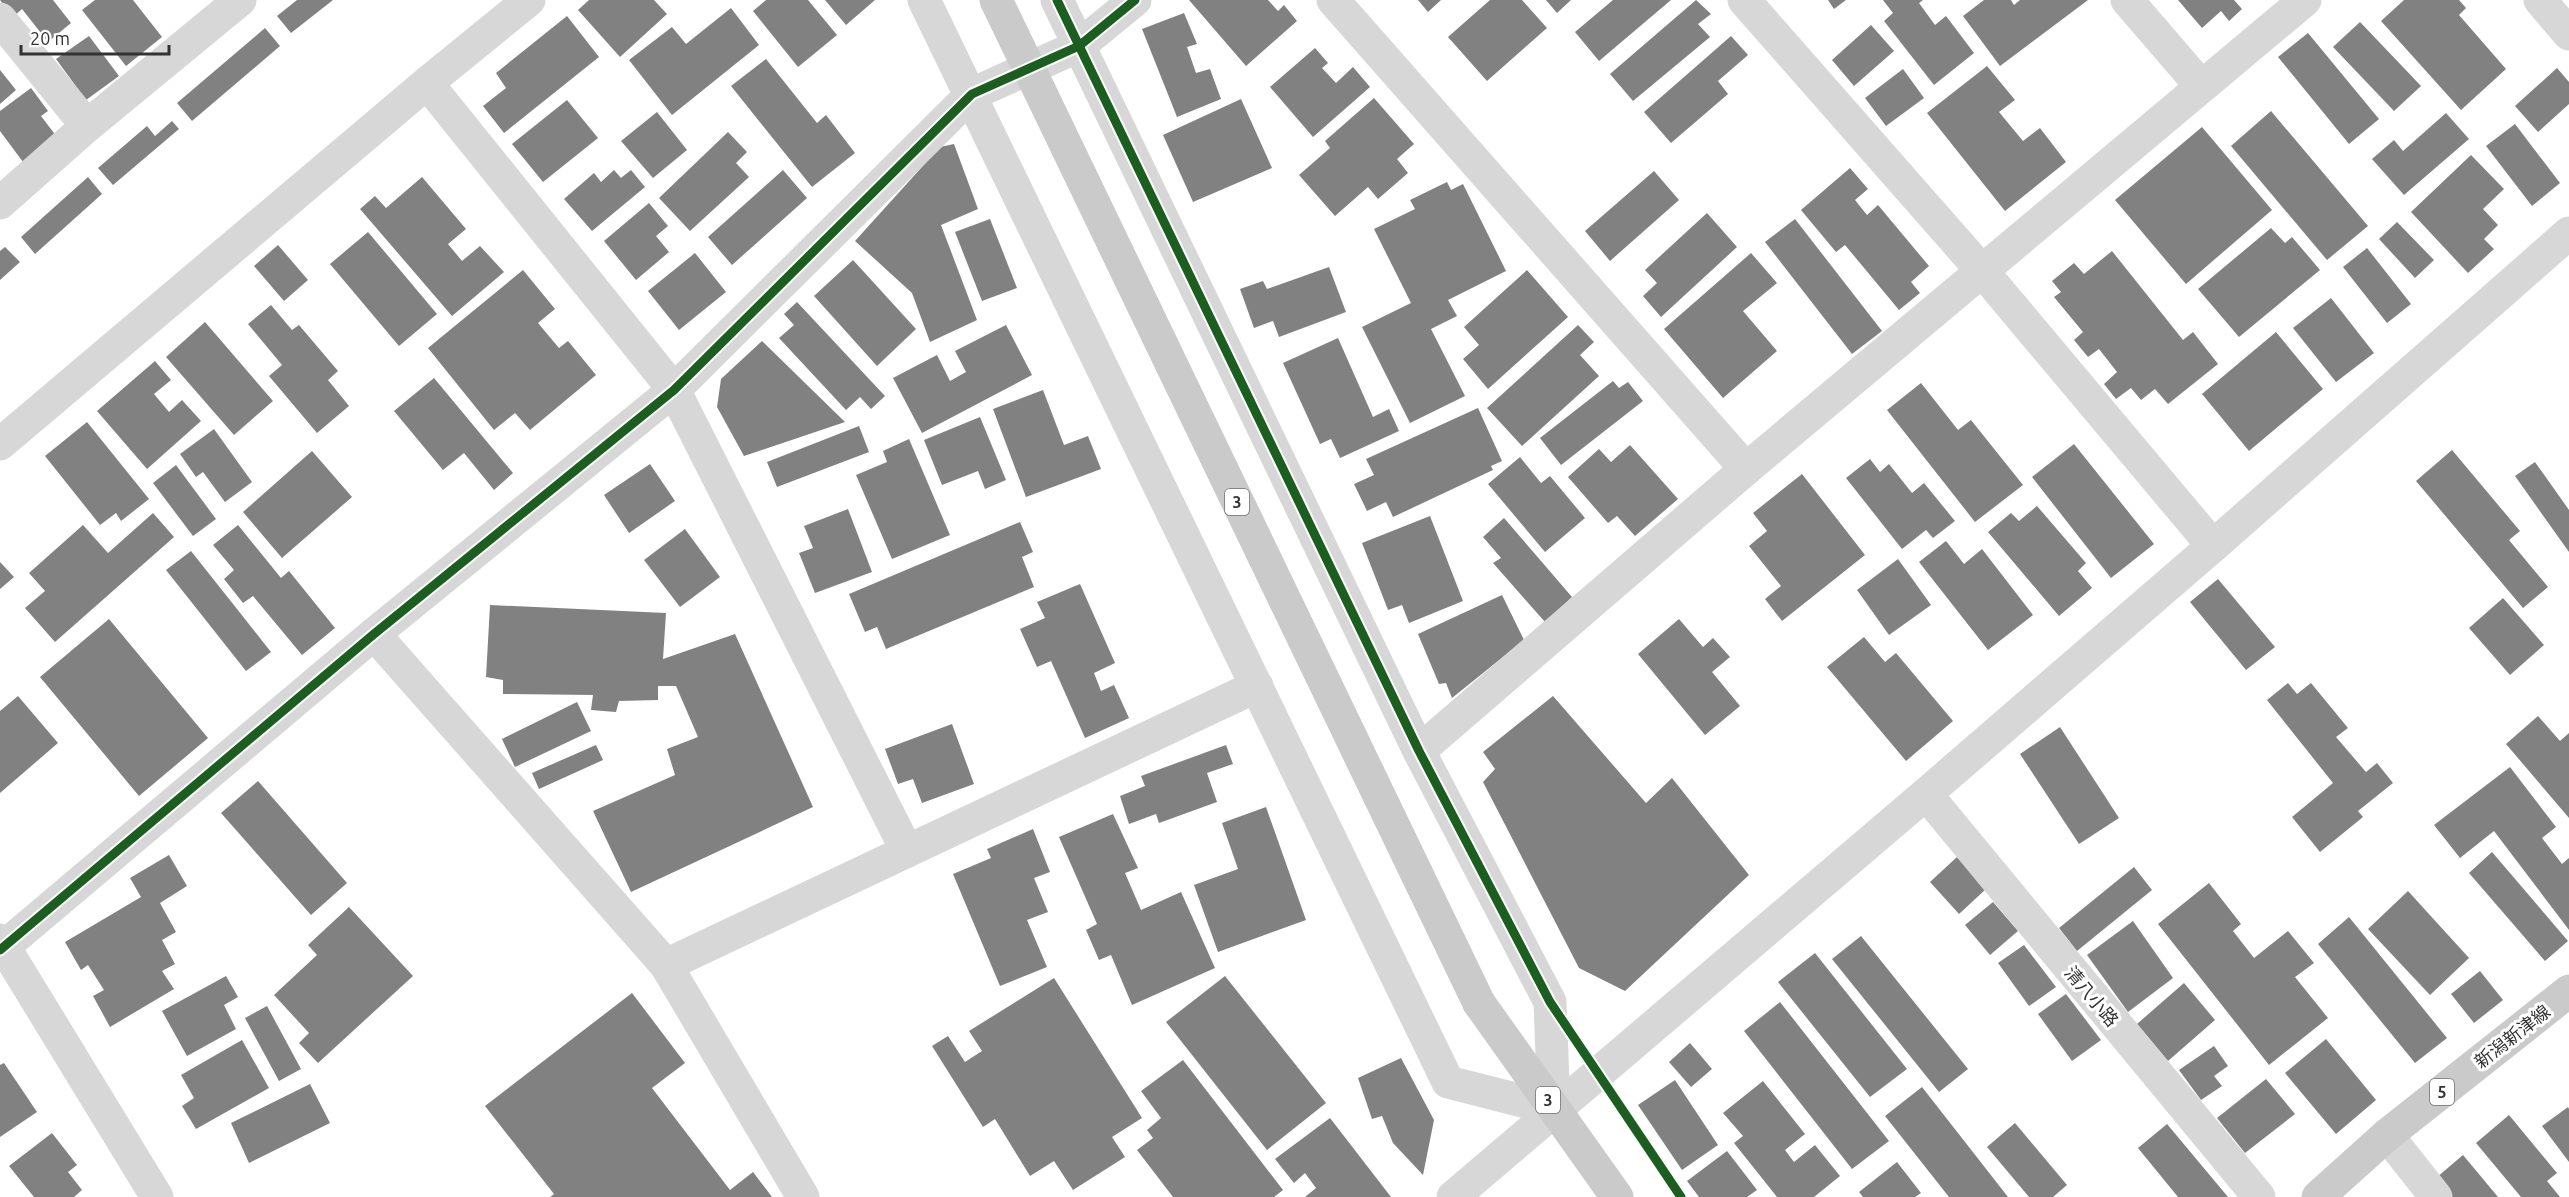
<svg xmlns="http://www.w3.org/2000/svg" width="2569" height="1197" font-family="Ubuntu,'Noto Sans JP',sans-serif">
	<rect width="100%" height="100%" fill="#fff"/>
	<g fill="#818181">
		<path d="M0 0H53L71 23 48 42 22 9 13 17Z"/>
		<path d="M95 0H133L162 37 126 66 82 10Z"/>
		<path d="M297 0H333L291 33 277 16Z"/>
		<path d="M589 0H654L667 14 620 57 578 10Z"/>
		<path d="M766 0H808L837 35 798 67 753 11Z"/>
		<path d="M825 0H875L846 25Z"/>
		<path d="M1189 0H1268L1278 11 1284 5 1297 21 1246 66Z"/>
		<path d="M1418 0H1441L1428 12Z"/>
		<path d="M1490 0H1522L1547 28 1487 81 1448 37Z"/>
		<path d="M1546 0H1571L1557 13Z"/>
		<path d="M1613 0H1671L1599 61 1575 32Z"/>
		<path d="M1696 0 1711 14 1698 24 1710 37 1633 101 1610 74Z"/>
		<path d="M1828 0H1846L1834 9Z"/>
		<path d="M1883 0H1923L1919 3 1935 25 1946 16 1974 53 1934 85 1884 21 1893 13Z"/>
		<path d="M1984 0H2011L2014 5 2020 0H2088L2000 66 1963 16Z"/>
		<path d="M2178 0H2234L2242 9 2229 21 2221 11 2202 28Z"/>
		<path d="M2404 0H2459L2466 8 2459 15 2506 69 2461 110 2381 21Z"/>
		<path d="M731 8 759 45 672 115 629 60 672 27 686 44Z"/>
		<path d="M1184 13 1197 44 1187 47 1196 73 1210 69 1221 99 1177 117 1142 29Z"/>
		<path d="M567 16 599 57 504 133 483 106 506 88 496 73Z"/>
		<path d="M2360 22 2421 86 2394 111 2333 47Z"/>
		<path d="M1871 25 1894 51 1854 86 1832 60Z"/>
		<path d="M265 28 280 46 192 121 177 103Z"/>
		<path d="M2308 33 2379 119 2349 144 2278 57Z"/>
		<path d="M89 36 119 76 86 100 56 59Z"/>
		<path d="M1731 36 1748 55 1718 81 1728 94 1671 143 1644 112Z"/>
		<path d="M1315 48 1328 63 1322 68 1336 83 1353 67 1370 87 1313 137 1270 87Z"/>
		<path d="M766 59 817 123 826 115 855 153 812 187 731 86Z"/>
		<path d="M1987 66 2015 100 1999 112 2023 141 2040 128 2066 162 2005 211 1927 113Z"/>
		<path d="M2557 68 2569 82V104L2538 132 2515 106Z"/>
		<path d="M1903 69 1924 98 1886 126 1865 98Z"/>
		<path d="M0 70 16 90 0 104Z"/>
		<path d="M31 88 48 111 41 116 57 137 23 162 0 131V111Z"/>
		<path d="M1374 98 1414 144 1397 159 1408 173 1378 199 1368 187 1335 216 1299 175 1330 148 1325 141Z"/>
		<path d="M1241 99 1272 168 1193 202 1163 135Z"/>
		<path d="M567 100 598 138 543 182 512 144Z"/>
		<path d="M2271 111 2368 226 2327 260 2231 146Z"/>
		<path d="M657 112 687 150 653 178 621 141Z"/>
		<path d="M2446 113 2469 139 2404 195 2372 159 2394 140 2403 151Z"/>
		<path d="M172 121 179 129 113 185 98 168 147 126 155 136Z"/>
		<path d="M2515 124 2560 183 2532 206 2486 146Z"/>
		<path d="M2202 127 2272 210 2186 284 2115 200Z"/>
		<path d="M728 132 747 152 736 163 749 177 690 231 659 198Z"/>
		<path d="M954 144 978 209 941 225 977 320 930 342 912 293 855 241 940 147Z"/>
		<path d="M2471 155 2504 189 2483 209 2498 225 2484 239 2494 249 2468 273 2411 212Z"/>
		<path d="M1850 168 1868 189 1855 200 1867 215 1878 205 1929 266 1911 282 1920 293 1899 310 1845 245 1836 252 1801 210Z"/>
		<path d="M614 170 621 178 631 170 645 187 592 231 564 199 594 173 601 182Z"/>
		<path d="M783 170 807 198 732 265 708 237Z"/>
		<path d="M1654 171 1679 200 1610 261 1585 231Z"/>
		<path d="M88 177 102 194 35 254 21 237Z"/>
		<path d="M422 177 466 229 448 244 462 261 480 246 504 272 452 316 360 209 375 196 386 208Z"/>
		<path d="M1447 182 1451 190 1463 184 1506 271 1448 300 1457 316 1431 329 1465 396 1410 423 1362 327 1411 303 1374 229 1415 209 1410 200Z"/>
		<path d="M649 203 668 226 656 236 669 252 636 280 604 241Z"/>
		<path d="M1707 213 1737 247 1661 317 1643 296 1657 283 1645 270Z"/>
		<path d="M990 219 1017 288 982 301 955 232Z"/>
		<path d="M1795 219 1882 331 1852 354 1765 242Z"/>
		<path d="M2397 222 2434 260 2415 278 2379 239Z"/>
		<path d="M2271 228 2285 243 2292 237 2320 270 2239 337 2198 289Z"/>
		<path d="M368 232 437 314 399 346 330 264Z"/>
		<path d="M278 245 308 280 284 301 254 266Z"/>
		<path d="M5 247 20 262 0 280V251Z"/>
		<path d="M2367 248 2411 304 2387 323 2343 267Z"/>
		<path d="M2112 251 2183 340 2193 332 2218 364 2168 404 2155 389 2141 400 2131 388 2116 399 2104 384 2117 372 2099 349 2088 357 2074 340 2083 332 2054 297 2061 292 2052 281 2074 263 2084 274Z"/>
		<path d="M695 253 726 292 679 330 648 291Z"/>
		<path d="M1751 253 1777 283 1743 311 1777 351 1723 398 1664 329Z"/>
		<path d="M853 260 916 329 877 366 814 296Z"/>
		<path d="M1329 267 1346 312 1279 337 1273 321 1254 328 1240 289 1263 281 1267 289Z"/>
		<path d="M523 270 555 309 538 323 559 348 568 341 596 375 530 430 515 413 494 430 428 348Z"/>
		<path d="M1527 270 1568 317 1488 389 1463 359 1479 345 1464 327Z"/>
		<path d="M2331 298 2374 353 2336 382 2293 328Z"/>
		<path d="M797 302 885 396 871 409 860 397 846 410 779 338 794 325 784 314Z"/>
		<path d="M271 305 292 330 299 325 338 371 328 380 349 406 317 433 269 376 282 365 248 324Z"/>
		<path d="M205 322 273 401 234 435 166 357Z"/>
		<path d="M1006 325 1032 375 922 433 893 378 937 355 950 381 966 372 955 351Z"/>
		<path d="M1578 325 1594 342 1580 355 1599 376 1522 446 1487 408Z"/>
		<path d="M2276 332 2323 389 2249 451 2202 394Z"/>
		<path d="M1338 338 1373 417 1389 409 1399 431 1340 458 1331 439 1320 444 1283 363Z"/>
		<path d="M762 341 845 422 744 456 717 407 721 379Z"/>
		<path d="M155 361 171 380 154 394 169 412 182 400 201 421 147 469 97 411Z"/>
		<path d="M434 378 513 473 494 490 464 453 443 470 394 411Z"/>
		<path d="M1613 381 1619 388 1628 382 1643 401 1561 465 1540 438Z"/>
		<path d="M1921 383 1958 430 1971 420 2023 485 1975 522 1887 410Z"/>
		<path d="M1043 390 1064 445 1088 436 1101 469 1026 497 993 409Z"/>
		<path d="M1478 408 1502 461 1491 466 1493 470 1393 517 1386 502 1367 511 1354 484 1374 475 1366 459Z"/>
		<path d="M980 417 1006 480 985 489 978 471 942 485 924 440Z"/>
		<path d="M87 422 149 499 121 521 116 513 100 525 45 456Z"/>
		<path d="M859 426 869 452 777 487 767 462Z"/>
		<path d="M214 429 252 482 225 502 203 472 196 477 180 454Z"/>
		<path d="M909 439 950 535 892 559 856 475 887 462 883 451Z"/>
		<path d="M2074 444 2154 544 2111 578 2032 477Z"/>
		<path d="M1630 445 1678 499 1635 536 1617 516 1608 523 1568 477 1599 449 1611 462Z"/>
		<path d="M2452 450 2520 531 2509 540 2548 587 2523 608 2416 481Z"/>
		<path d="M312 451 352 497 282 558 243 512Z"/>
		<path d="M1520 457 1541 483 1550 476 1585 518 1545 552 1488 484Z"/>
		<path d="M1870 459 1880 472 1889 464 1912 493 1924 483 1955 521 1933 538 1926 530 1902 549 1846 478Z"/>
		<path d="M2535 462 2569 510V552L2515 476Z"/>
		<path d="M650 464 675 501 629 533 604 495Z"/>
		<path d="M176 465 216 519 193 536 153 483Z"/>
		<path d="M1802 474 1865 555 1782 621 1765 599 1781 586 1749 546 1767 531 1753 513Z"/>
		<path d="M2037 506 2086 563 2078 571 2092 588 2059 616 1988 532 2011 513 2019 521Z"/>
		<path d="M848 509 872 572 815 593 799 553 813 548 804 526Z"/>
		<path d="M153 513 174 537 55 642 25 608 45 591 29 573 83 525 108 553Z"/>
		<path d="M1430 516 1463 601 1409 623 1402 605 1388 610 1362 543Z"/>
		<path d="M1504 518 1572 597 1545 622 1493 563 1501 558 1483 537Z"/>
		<path d="M1020 522 1033 552 1022 557 1034 587 886 649 877 627 865 632 849 594Z"/>
		<path d="M238 525 281 578 289 571 335 628 302 655 253 596 243 603 224 579 234 570 213 545Z"/>
		<path d="M685 529 720 577 680 607 644 560Z"/>
		<path d="M1946 541 1964 564 1982 549 2033 615 1988 650 1919 562Z"/>
		<path d="M191 551 271 652 246 671 166 570Z"/>
		<path d="M1898 559 1931 605 1889 635 1857 590Z"/>
		<path d="M0 562 14 577 0 589Z"/>
		<path d="M2218 579 2275 647 2246 670 2190 602Z"/>
		<path d="M1080 584 1115 663 1094 673 1101 691 1114 685 1129 718 1085 738 1051 661 1037 667 1020 629 1045 618 1037 602Z"/>
		<path d="M1502 595 1524 640 1452 698 1446 683 1439 684 1418 634Z"/>
		<path d="M2503 598 2544 645 2510 675 2469 628Z"/>
		<path d="M490 605 666 613 663 659 735 634 813 807 631 892 593 811 675 775 667 749 698 737 676 686H658V700L619 701 616 712 591 710 593 695 503 694V680L486 677Z"/>
		<path d="M109 619 208 738 139 796 40 677Z"/>
		<path d="M1679 619 1703 647 1713 638 1730 657 1712 672 1740 706 1705 735 1638 654Z"/>
		<path d="M1864 637 1885 662 1896 653 1953 721 1906 761 1827 667Z"/>
		<path d="M2288 683 2297 694 2311 683 2348 728 2336 737 2366 772 2377 763 2393 783 2358 811 2363 817 2320 852 2292 817 2333 783 2267 700Z"/>
		<path d="M18 696 58 743 0 793V711Z"/>
		<path d="M1553 696 1646 803 1672 778 1749 875 1625 991 1579 968 1483 782 1495 769 1483 752Z"/>
		<path d="M577 702 591 731 515 767 502 739Z"/>
		<path d="M2538 716 2560 741 2569 733V818L2506 744Z"/>
		<path d="M952 724 974 784 922 803 913 779 898 784 885 749Z"/>
		<path d="M2060 727 2119 818 2079 844 2020 754Z"/>
		<path d="M596 745 603 760 539 789 532 773Z"/>
		<path d="M1226 745 1233 764 1207 773 1217 802 1159 823 1156 814 1129 824 1120 796 1145 786 1141 776Z"/>
		<path d="M2510 767 2556 827 2542 838 2562 864 2569 858V930L2494 831 2460 858 2434 825Z"/>
		<path d="M258 781 347 883 311 915 221 813Z"/>
		<path d="M1266 807 1306 920 1218 952 1194 885 1238 869 1222 823Z"/>
		<path d="M1113 814 1138 868 1125 873 1141 910 1181 892 1215 968 1132 1005 1111 955 1099 960 1086 930 1097 924 1059 837Z"/>
		<path d="M1033 829 1050 872 1034 878 1048 912 1027 920 1047 967 1000 986 953 874 991 858 987 849Z"/>
		<path d="M2492 852 2568 941 2545 961 2469 873Z"/>
		<path d="M169 855 187 886 160 903 176 932 162 940 175 964 162 971 174 989 110 1027 93 996 104 990 88 965 81 970 65 942 141 897 130 878Z"/>
		<path d="M1957 857 1986 889 1959 914 1930 882Z"/>
		<path d="M2134 867 2152 890 2077 951 2059 928Z"/>
		<path d="M2209 883 2241 924 2233 931 2254 958 2288 931 2314 963 2295 977 2328 1018 2269 1065 2158 924Z"/>
		<path d="M2408 891 2469 958 2430 995 2368 929Z"/>
		<path d="M1993 902 2018 931 1990 955 1965 925Z"/>
		<path d="M349 907 413 976 318 1063 299 1043 309 1033 274 995 317 955 308 945Z"/>
		<path d="M2349 917 2447 1038 2415 1063 2318 944Z"/>
		<path d="M2133 921 2173 978 2128 1012 2087 955Z"/>
		<path d="M1861 936 1968 1069 1939 1092 1832 959Z"/>
		<path d="M2024 945 2056 987 2029 1006 1998 963Z"/>
		<path d="M1815 953 1907 1069 1870 1097 1778 982Z"/>
		<path d="M2480 971 2503 1000 2474 1023 2451 994Z"/>
		<path d="M226 976 238 997 224 1005 236 1029 187 1056 162 1011Z"/>
		<path d="M1225 976 1326 1103 1267 1150 1166 1022Z"/>
		<path d="M1054 978 1142 1118 1112 1137 1125 1157 1073 1190 1054 1161 1030 1176 995 1119 983 1127 932 1046 948 1036 965 1062 982 1051 969 1031Z"/>
		<path d="M2184 983 2215 1020 2168 1061 2137 1024Z"/>
		<path d="M632 993 685 1063 652 1088 730 1190 753 1172 772 1197H550L554 1194 485 1106Z"/>
		<path d="M2066 994 2101 1040 2072 1061 2038 1014Z"/>
		<path d="M1780 1002 1889 1141 1852 1169 1744 1031Z"/>
		<path d="M267 1006 301 1069 279 1081 245 1018Z"/>
		<path d="M2326 1039 2376 1100 2336 1134 2285 1073Z"/>
		<path d="M242 1040 269 1088 196 1129 182 1106 194 1098 181 1075Z"/>
		<path d="M1690 1043 1712 1069 1691 1087 1669 1062Z"/>
		<path d="M2214 1046 2228 1066 2214 1076 2222 1086 2201 1100 2179 1070Z"/>
		<path d="M1401 1058 1434 1120 1423 1175 1393 1143 1382 1116 1372 1119 1358 1078Z"/>
		<path d="M1183 1060 1283 1190 1274 1197H1173L1137 1150 1153 1138 1147 1130 1161 1118 1141 1091Z"/>
		<path d="M4 1063 37 1112 0 1137V1065Z"/>
		<path d="M2266 1079 2295 1114 2245 1153 2217 1118Z"/>
		<path d="M1675 1080 1718 1145 1682 1170 1638 1105Z"/>
		<path d="M1763 1081 1805 1134 1785 1150 1794 1162 1815 1145 1840 1176 1814 1197H1777L1734 1143 1743 1136 1723 1113Z"/>
		<path d="M310 1084 330 1123 249 1163 231 1123Z"/>
		<path d="M1922 1087 2008 1197H1949L1885 1116Z"/>
		<path d="M2568 1107 2569 1109V1162L2542 1126Z"/>
		<path d="M2509 1115 2557 1173 2547 1181 2560 1197H2521L2476 1143Z"/>
		<path d="M1330 1118 1391 1197H1305L1316 1188 1305 1173 1294 1183 1275 1159Z"/>
		<path d="M2015 1123 2067 1185 2053 1197H2029L1987 1147Z"/>
		<path d="M2167 1124 2228 1197H2178L2138 1148Z"/>
		<path d="M52 1133 77 1165 68 1172 82 1190 74 1197H34L9 1166Z"/>
		<path d="M1727 1151 1757 1190 1747 1197H1699L1687 1181Z"/>
		<path d="M2463 1155 2498 1197H2452L2436 1178Z"/>
		<path d="M1897 1162 1921 1193 1915 1197H1863L1859 1192Z"/>
	</g>
	<g fill="none" stroke-linecap="round" stroke-linejoin="round">
		<g stroke="#d7d7d7" stroke-width="33">
			<path d="M529 0 427 83 674 390 907 851"/>
			<path d="M924 0 1448 1082 1554 1109 1550 1002 1419 751 1057 0"/>
			<path d="M1333 0 1746 469"/>
			<path d="M1744 0 1983 272 2213 546"/>
			<path d="M2127 0 2201 86"/>
			<path d="M2540 0 2569 34"/>
			<path d="M0 19 87 126"/>
			<path d="M0 203 87 126 240 0"/>
			<path d="M0 444 427 83"/>
			<path d="M374 634 666 965 1257 686"/>
			<path d="M1419 751 1746 469 2305 0"/>
			<path d="M1926 794 2259 1197"/>
			<path d="M0 940 157 1197"/>
			<path d="M0 950 374 634 674 390 972 94 1079 46 1135 0"/>
			<path d="M666 965 803 1197"/>
			<path d="M2387 1135 2436 1197"/>
			<path d="M1453 1197 1926 794 2213 546 2569 233"/>
		</g>
		<g stroke="#cacaca" stroke-width="33">
			<path d="M1479 1003 1617 1197"/>
			<path d="M2318 1197 2387 1135 2569 991"/>
		</g>
		<path stroke="#cacaca" stroke-width="33" d="M996 0 1479 1003"/>
		<defs>
			<g id="cycleway">
				<path d="M1057 0 1419 751 1550 1002 1681 1197"/>
				<path d="M0 950 374 634 674 390 972 94 1079 46 1135 0"/>
			</g>
		</defs>
		<use href="#cycleway" stroke="#fff" stroke-width="13"/>
		<use href="#cycleway" stroke="#1b5e20" stroke-width="9"/>
	</g>
	<g text-anchor="middle" dominant-baseline="central" stroke-width="6" stroke-linejoin="round" paint-order="stroke">
		<g fill="#fff" stroke="#707070" stroke-width="1.5">
			<rect x="1225" y="489" width="24" height="26" rx="4.5"/>
			<rect x="2430" y="1079" width="24" height="26" rx="4.5"/>
			<rect x="1536" y="1087" width="24" height="26" rx="4.5"/>
		</g>
		<g font-size="16" font-weight="bold" fill="#333">
			<text x="1237" y="502">3</text>
			<text x="2442" y="1092">5</text>
			<text x="1548" y="1100">3</text>
		</g>
		<g font-size="18" fill="#333" stroke="#fff">
			<text transform="translate(2092 996) rotate(50)">清八小路</text>
			<text transform="translate(2512 1036) rotate(-38)">新潟新津線</text>
		</g>
	</g>
	<path d="M21 45v9h148v-9" fill="none" stroke="#333333" stroke-width="3"/>
	<text x="30" y="45" font-size="18" fill="#333333" stroke="#ffffff" stroke-width="4.5" paint-order="stroke">20 m</text>
</svg>
